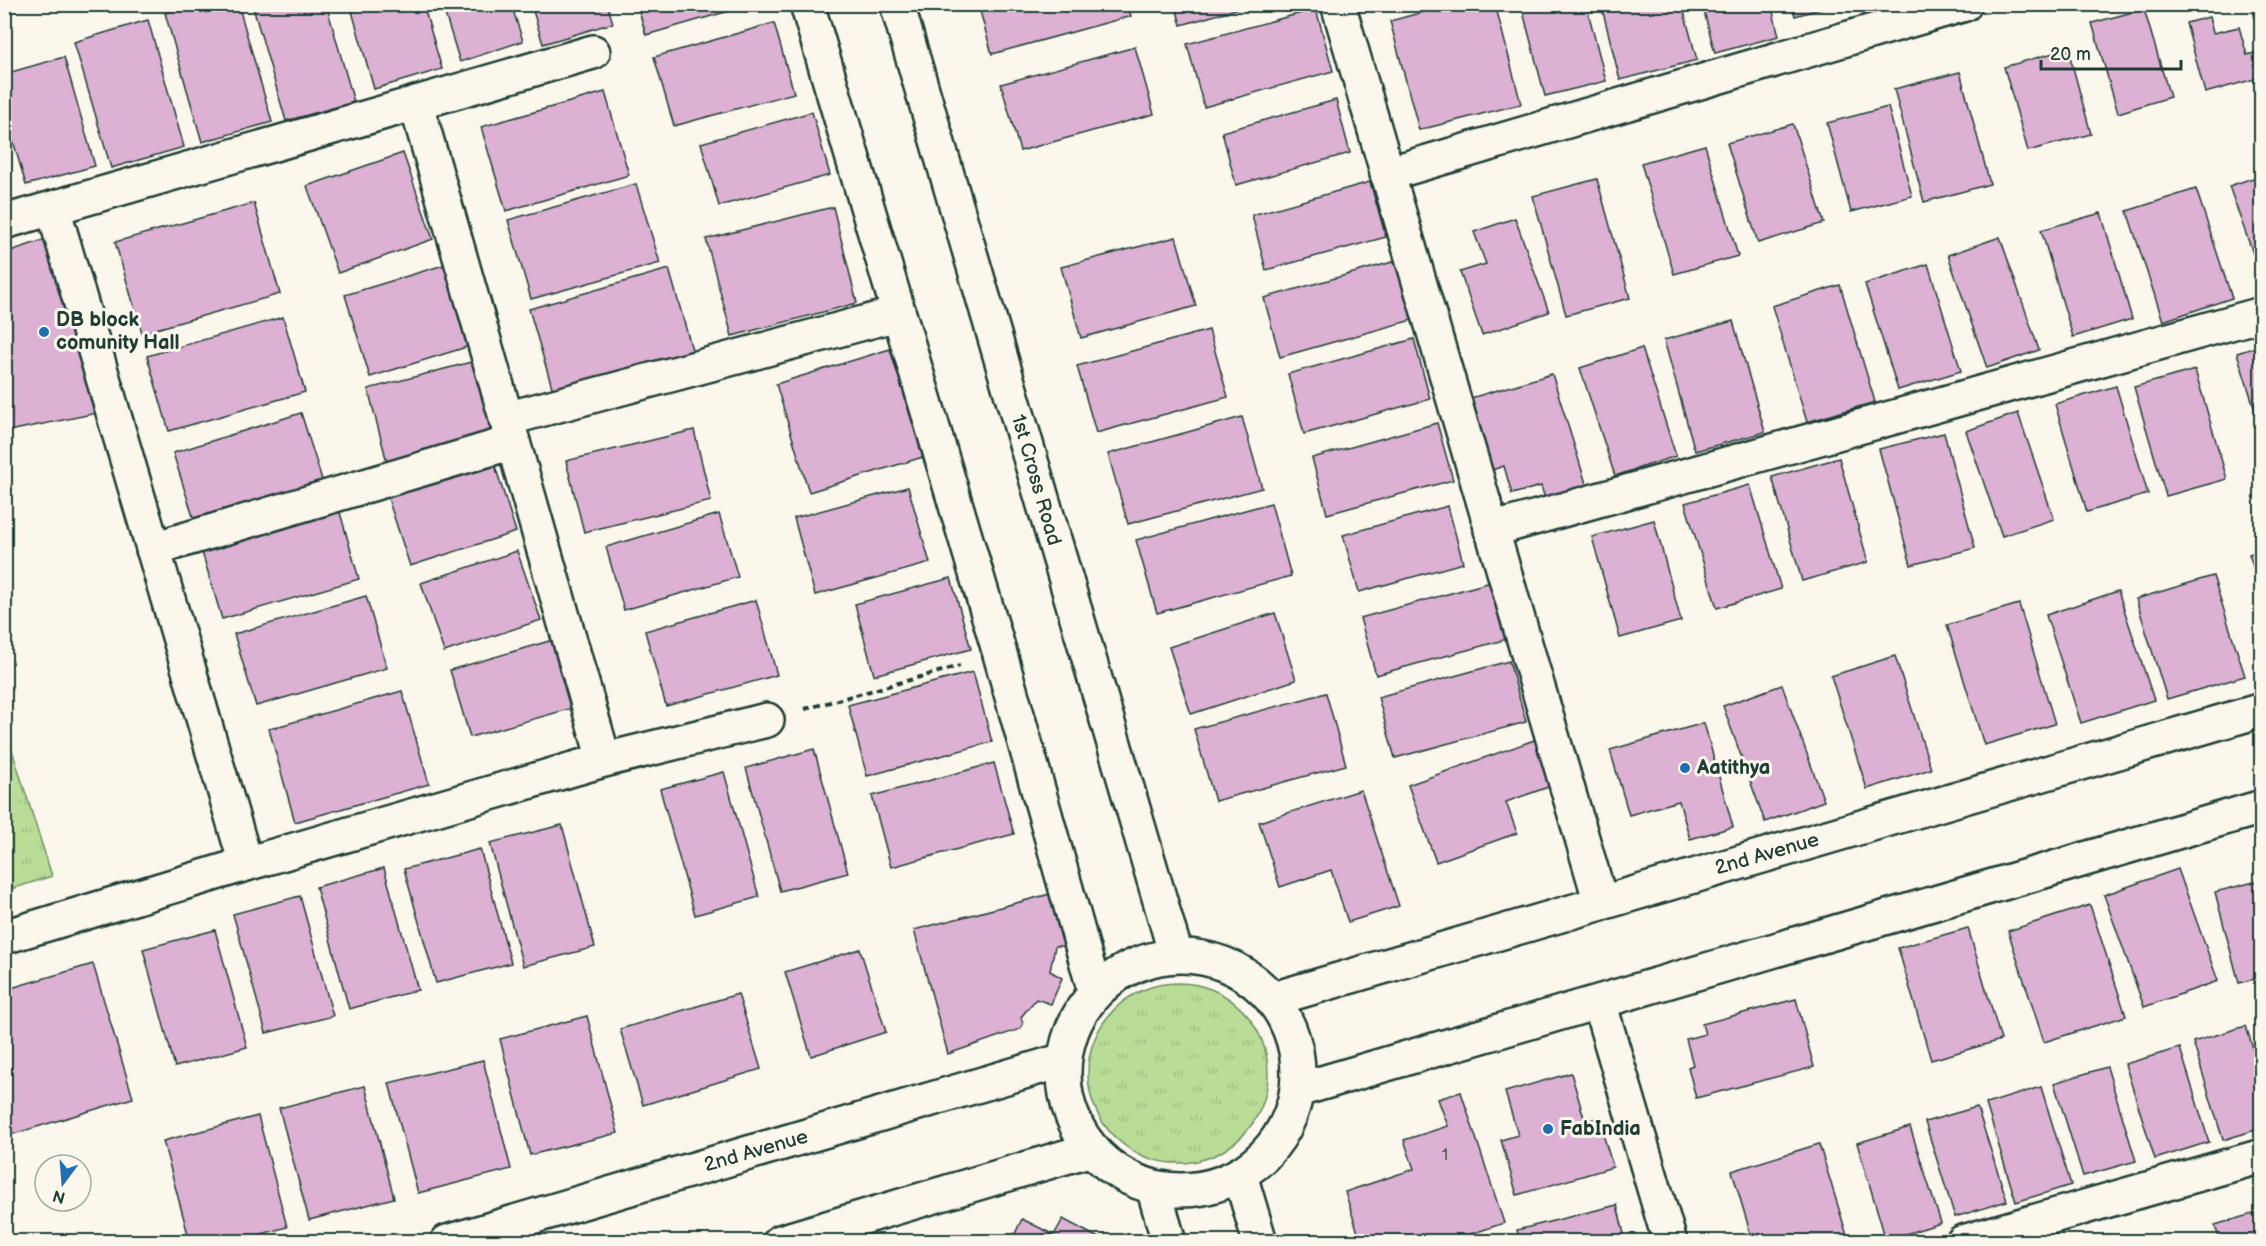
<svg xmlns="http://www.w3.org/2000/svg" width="2266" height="1246" font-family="'Balsamiq Sans',sans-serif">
	<defs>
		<pattern id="grass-tufts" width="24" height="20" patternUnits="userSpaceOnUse" patternTransform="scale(1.5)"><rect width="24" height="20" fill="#b9dd97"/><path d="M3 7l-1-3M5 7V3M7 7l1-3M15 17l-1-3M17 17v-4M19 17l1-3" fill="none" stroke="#9fbf83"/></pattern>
	</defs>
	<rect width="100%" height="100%" fill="#fbf7ec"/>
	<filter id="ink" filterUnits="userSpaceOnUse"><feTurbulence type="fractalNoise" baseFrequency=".0167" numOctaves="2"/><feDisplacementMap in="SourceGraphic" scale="12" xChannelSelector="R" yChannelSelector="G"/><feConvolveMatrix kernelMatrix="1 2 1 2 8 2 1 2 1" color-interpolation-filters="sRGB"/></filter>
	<g filter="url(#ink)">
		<g fill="url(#grass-tufts)" stroke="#6c8d66" stroke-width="1.5">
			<path d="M4 725 52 876 5 891H4Z"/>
			<circle cx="1178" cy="1073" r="90"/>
		</g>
		<g fill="#ddb1d4" stroke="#1f3d34" stroke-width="1.5">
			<path d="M195 4H238L272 122 202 142 165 13Z"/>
			<path d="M252 4H326L354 102 286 121Z"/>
			<path d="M350 4H423L442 69 374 89Z"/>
			<path d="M442 4H511L523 41 460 62Z"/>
			<path d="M531 4H607L613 23 543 44Z"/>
			<path d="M637 4H753L646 35Z"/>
			<path d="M978 4H1127L1131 16 992 54Z"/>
			<path d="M1175 4H1254L1181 25Z"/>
			<path d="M1453 4H1495L1521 104 1419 130 1390 21Z"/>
			<path d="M1521 4H1586L1606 81 1545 96Z"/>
			<path d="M1601 4H1682L1697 60 1620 80Z"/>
			<path d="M1702 4H1771L1779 36 1715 53Z"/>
			<path d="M1792 4H1838L1795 16Z"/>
			<path d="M1316 9 1333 71 1204 107 1187 44Z"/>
			<path d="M2144 9 2170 97 2118 113 2092 23Z"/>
			<path d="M2209 17 2213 33 2239 27 2247 55 2262 51V77L2205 93 2186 23Z"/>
			<path d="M148 20 184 147 111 168 74 42Z"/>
			<path d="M774 23 794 93 674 126 654 57Z"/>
			<path d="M1135 47 1154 114 1020 151 1001 84Z"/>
			<path d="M2068 49 2091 134 2028 151 2004 67Z"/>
			<path d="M64 57 95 166 26 185 4 110V74Z"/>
			<path d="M1960 72 1990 184 1924 202 1894 89Z"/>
			<path d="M605 92 629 175 506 211 481 127Z"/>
			<path d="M1336 100 1350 153 1236 185 1222 132Z"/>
			<path d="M1888 107 1912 196 1851 212 1827 123Z"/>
			<path d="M812 112 830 175 719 206 701 143Z"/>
			<path d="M1793 124 1824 223 1758 243 1727 143Z"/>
			<path d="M1705 145 1738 256 1674 274 1641 163Z"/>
			<path d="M403 153 433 239 338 273 307 186Z"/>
			<path d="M4 173 11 196 4 198Z"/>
			<path d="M2262 175V279L2229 186Z"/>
			<path d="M1597 179 1630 298 1566 315 1533 196Z"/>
			<path d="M1370 182 1386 237 1266 270 1252 215Z"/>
			<path d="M636 184 660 263 531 299 508 220Z"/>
			<path d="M2196 189 2232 298 2163 321 2127 211Z"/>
			<path d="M254 203 280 294 142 333 115 242Z"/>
			<path d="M833 207 857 303 732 336 706 239Z"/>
			<path d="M2101 213 2132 319 2073 337 2041 230Z"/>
			<path d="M1515 218 1549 312 1482 335 1460 272 1486 264 1474 232Z"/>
			<path d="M56 236 107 411 4 432V253Z"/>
			<path d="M1176 237 1196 306 1081 338 1061 267Z"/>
			<path d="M2000 237 2039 350 1987 368 1948 255Z"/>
			<path d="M1396 261 1412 320 1280 357 1264 298Z"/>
			<path d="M447 264 473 345 370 377 345 295Z"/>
			<path d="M1928 264 1961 371 1898 390 1865 284Z"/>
			<path d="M669 269 693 353 554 394 529 309Z"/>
			<path d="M1840 285 1875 402 1807 422 1772 306Z"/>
			<path d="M283 317 305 392 169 431 147 356Z"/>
			<path d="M1733 321 1765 432 1695 451 1664 340Z"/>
			<path d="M1209 330 1228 397 1096 433 1077 366Z"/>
			<path d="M1414 339 1430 399 1304 434 1288 374Z"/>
			<path d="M2262 345V432L2237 353Z"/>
			<path d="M1642 348 1676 456 1615 476 1580 368Z"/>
			<path d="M890 349 923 457 809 492 776 384Z"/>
			<path d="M479 360 499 433 387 462 368 389Z"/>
			<path d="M2195 370 2227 479 2166 496 2134 387Z"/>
			<path d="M1552 374 1588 490 1546 502 1541 486 1512 494 1504 466 1486 472 1464 400Z"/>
			<path d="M2116 386 2148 494 2087 512 2055 404Z"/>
			<path d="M301 413 324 486 196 526 173 453Z"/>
			<path d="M2018 413 2054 519 2002 536 1966 431Z"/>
			<path d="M1242 417 1262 488 1128 524 1108 454Z"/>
			<path d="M1437 423 1453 480 1327 514 1312 458Z"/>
			<path d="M694 430 711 501 584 532 566 461Z"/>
			<path d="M1944 433 1975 548 1911 565 1879 449Z"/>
			<path d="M491 453 516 532 410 566 384 486Z"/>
			<path d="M1839 458 1868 562 1802 581 1772 477Z"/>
			<path d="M1750 485 1781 589 1717 608 1685 503Z"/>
			<path d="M908 487 930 563 815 595 794 518Z"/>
			<path d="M337 502 359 579 222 619 199 542Z"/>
			<path d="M1271 503 1291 576 1157 613 1136 540Z"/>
			<path d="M1448 506 1463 563 1359 592 1343 535Z"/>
			<path d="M719 514 738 577 624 610 606 547Z"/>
			<path d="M1654 520 1681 621 1620 638 1592 537Z"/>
			<path d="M2262 550V595L2249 554Z"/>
			<path d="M517 551 541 620 444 652 421 583Z"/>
			<path d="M2213 576 2245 676 2167 699 2136 599Z"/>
			<path d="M951 578 971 649 874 675 855 604Z"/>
			<path d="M1495 581 1511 638 1376 675 1360 618Z"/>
			<path d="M2118 591 2154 700 2081 723 2046 615Z"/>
			<path d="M366 596 387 668 256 706 234 634Z"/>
			<path d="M756 600 777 675 666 706 645 631Z"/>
			<path d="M2019 604 2055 724 1984 745 1947 625Z"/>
			<path d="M1275 613 1296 680 1191 714 1169 647Z"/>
			<path d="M563 637 583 705 470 737 450 670Z"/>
			<path d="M1895 656 1931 769 1867 789 1831 676Z"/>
			<path d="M1509 661 1526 722 1395 758 1378 697Z"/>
			<path d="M973 672 992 742 867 776 848 705Z"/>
			<path d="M1782 685 1824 801 1765 822 1723 706Z"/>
			<path d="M402 691 429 784 295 822 269 729Z"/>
			<path d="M1326 693 1346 765 1215 801 1194 729Z"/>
			<path d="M1704 723 1733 827 1690 839 1679 801 1629 815 1610 750Z"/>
			<path d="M1537 739 1554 785 1506 802 1517 833 1436 862 1408 785Z"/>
			<path d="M814 749 848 873 780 891 746 768Z"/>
			<path d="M994 763 1014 834 891 867 872 796Z"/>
			<path d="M724 772 759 897 695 915 660 789Z"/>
			<path d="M1361 790 1399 906 1348 922 1331 870 1280 887 1259 822Z"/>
			<path d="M562 825 595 947 523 966 490 843Z"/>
			<path d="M480 849 511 963 436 983 404 869Z"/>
			<path d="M384 868 418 990 349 1009 316 887Z"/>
			<path d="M2178 869 2218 981 2144 1007 2104 895Z"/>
			<path d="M2262 880V977L2239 983 2215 892Z"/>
			<path d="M1050 894 1065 946H1055L1050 971 1062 978 1051 1004 1036 999 1021 1017 1023 1024 1020 1029 948 1054 914 930Z"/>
			<path d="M300 896 333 1016 266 1033 233 914Z"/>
			<path d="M2090 905 2126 1016 2044 1042 2008 931Z"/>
			<path d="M1968 928 2001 1040 1931 1060 1898 948Z"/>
			<path d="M215 930 247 1047 175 1067 143 949Z"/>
			<path d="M860 949 886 1032 811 1056 785 972Z"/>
			<path d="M93 964 133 1098 10 1135 4 1117V990Z"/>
			<path d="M738 994 761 1069 643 1105 620 1029Z"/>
			<path d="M1796 999 1814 1067 1696 1098 1688 1067 1693 1065 1686 1039 1705 1034 1702 1024Z"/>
			<path d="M587 1016 618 1133 530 1155 500 1039Z"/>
			<path d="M2246 1026 2262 1078V1128L2223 1140 2193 1042Z"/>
			<path d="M2180 1048 2209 1142 2155 1159 2125 1064Z"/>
			<path d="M483 1060 511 1169 418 1193 389 1083Z"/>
			<path d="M2107 1067 2136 1161 2083 1176 2054 1083Z"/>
			<path d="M1571 1073 1585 1121 1598 1118 1613 1167 1517 1195 1501 1140 1518 1135 1505 1092Z"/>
			<path d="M365 1086 394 1198 309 1220 279 1108Z"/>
			<path d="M2041 1087 2071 1185 2016 1202 1986 1104Z"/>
			<path d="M1461 1092 1504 1223 1447 1242H1361L1345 1192 1414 1169 1404 1140 1448 1126 1438 1099Z"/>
			<path d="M1977 1107 2007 1201 1955 1217 1925 1122Z"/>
			<path d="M258 1116 287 1227 232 1242H190L163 1141Z"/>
			<path d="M1910 1127 1941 1223 1886 1240 1857 1143Z"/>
			<path d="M1819 1144 1849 1242H1795L1793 1234 1767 1242H1753L1732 1171Z"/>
			<path d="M1617 1205 1626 1242H1520L1517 1230Z"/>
			<path d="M2262 1211V1242H2220L2215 1225Z"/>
			<path d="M1022 1219 1054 1235 1063 1219 1106 1242H1011Z"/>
		</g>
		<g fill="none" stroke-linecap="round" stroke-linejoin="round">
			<defs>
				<g id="minor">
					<path d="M807 4 1000 654 1095 992"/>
					<path d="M897 4 1176 955"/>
					<path d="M1338 4 1601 903"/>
					<path d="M416 103 604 760"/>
					<path d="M1387 174 1965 4"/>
					<path d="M53 208 246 864"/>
					<path d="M4 222 593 52"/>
					<path d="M506 419 897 314"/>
					<path d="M1491 530 2262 314"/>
					<path d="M153 549 513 442"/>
					<path d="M4 937 246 864 604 760 767 720"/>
					<circle cx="1181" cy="1073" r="117"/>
					<path d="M1273 999 2262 710"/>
					<path d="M1599 1002 1670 1242"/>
					<path d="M1298 1090 2262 807"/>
					<path d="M1240 1175 1260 1242"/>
					<path d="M1153 1187 1169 1242"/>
					<path d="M447 1242 1064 1060"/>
					<path d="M780 1242 1092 1149"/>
					<path d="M1963 1242 2262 1156"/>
				</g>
			</defs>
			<use href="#minor" stroke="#1f3d34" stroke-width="38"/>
			<path stroke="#1f3d34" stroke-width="4" stroke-dasharray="6 4.5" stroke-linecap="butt" d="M805 709 960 666"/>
			<use href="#minor" stroke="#fbf7ec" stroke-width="33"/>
		</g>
	</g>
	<g fill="#1f6fb2" stroke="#fbf7ec" stroke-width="2">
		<circle cx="44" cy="332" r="6"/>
		<circle cx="1685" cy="768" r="6"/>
		<circle cx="1548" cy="1129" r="6"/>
	</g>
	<g text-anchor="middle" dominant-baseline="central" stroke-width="6" stroke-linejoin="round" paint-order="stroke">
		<g font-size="16" fill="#4e5a5c">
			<text x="1445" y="1155">1</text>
		</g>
		<g font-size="20" font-weight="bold" fill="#1f3d34" stroke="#fbf7ec" text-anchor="start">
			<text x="56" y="320">DB block<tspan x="56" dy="23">comunity Hall</tspan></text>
			<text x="1697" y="768">Aatithya</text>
			<text x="1560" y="1129">FabIndia</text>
		</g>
		<g font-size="20" fill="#1f3d34" stroke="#fbf7ec">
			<text transform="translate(1036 480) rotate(74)">1st Cross Road</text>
			<text transform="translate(1767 854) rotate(-16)">2nd Avenue</text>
			<text transform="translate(756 1151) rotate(-16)">2nd Avenue</text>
		</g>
	</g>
	<rect width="2266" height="1246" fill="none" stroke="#fbf7ec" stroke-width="24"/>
	<rect x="12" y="12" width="2242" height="1222" fill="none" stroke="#1f3d34" stroke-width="2" filter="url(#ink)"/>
	<g transform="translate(63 1183) rotate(196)"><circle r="28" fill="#fbf7ec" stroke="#a3ada2" stroke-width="1.5"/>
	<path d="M0-4.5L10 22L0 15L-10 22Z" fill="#1f6fb2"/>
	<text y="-9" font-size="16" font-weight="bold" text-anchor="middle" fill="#1f3d34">N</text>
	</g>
	<path d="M2041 60v9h140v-9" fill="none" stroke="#1f3d34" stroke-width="3"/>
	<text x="2050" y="60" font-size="18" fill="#1f3d34" stroke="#fbf7ec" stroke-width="4.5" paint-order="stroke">20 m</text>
</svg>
